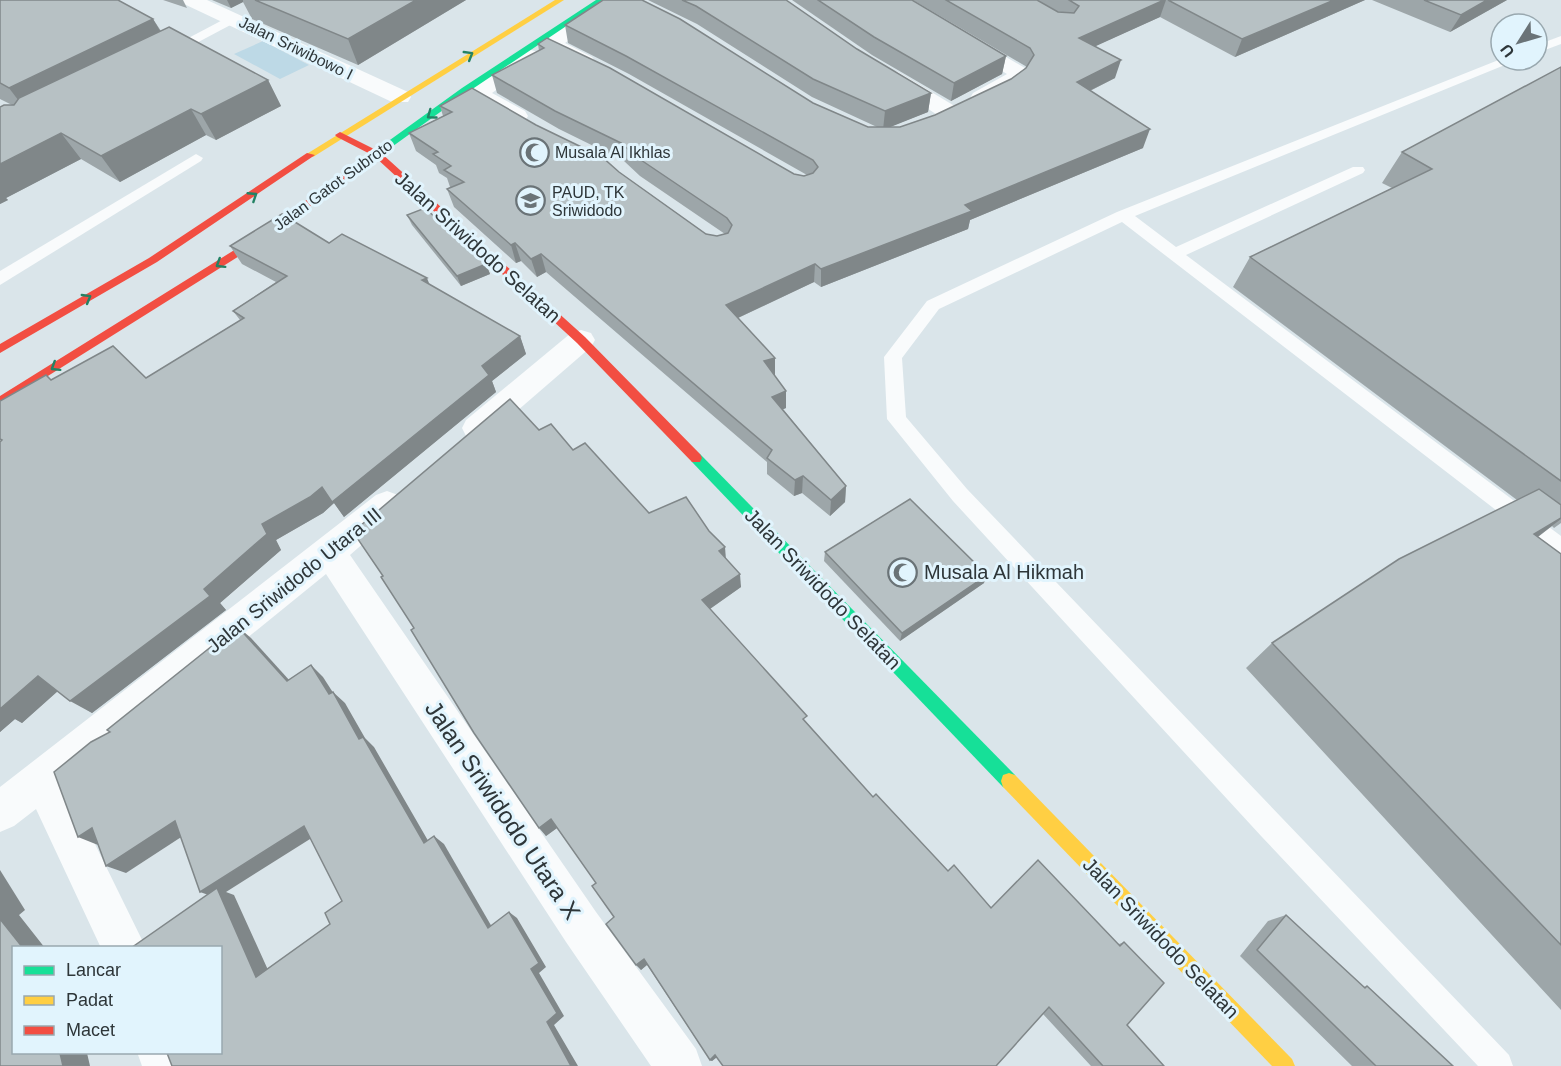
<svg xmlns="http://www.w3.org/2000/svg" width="1561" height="1066" font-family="Arial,sans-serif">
	<rect width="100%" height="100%" fill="#dae5ea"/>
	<path fill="#bdd9e6" d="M263 41 309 65 280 79 234 54Z"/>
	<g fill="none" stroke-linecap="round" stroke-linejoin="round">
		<g fill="#f9fbfc" fill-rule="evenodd">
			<path d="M234 14 238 15V21L172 56 167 57 160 53Z"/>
			<path d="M1561 36V44L1537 53V45Z"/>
			<path d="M1501 59 1517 60 1135 216 1176 247 1353 167H1363L1365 170 1363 173 1186 255 1561 536V557L1553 554 1122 222 939 309 902 358 906 417 967 489 1509 1055 1513 1066H1478L1262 837 953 501 887 419 884 357 927 301 1117 212Z"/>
			<path d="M196 154 203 158 201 161 0 285V271Z"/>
		</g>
		<g fill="#f9fbfc" fill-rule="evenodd">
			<path d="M181 0H207L408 92 411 97 408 102H392L184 4Z"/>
			<path d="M603 0H626L565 43 592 57 595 61 592 65H578L543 48 540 44 543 40Z"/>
			<path d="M885 0H909L1025 68 1028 72 1022 84 989 103H973L970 98 973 93 1007 74Z"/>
			<path d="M531 50 538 52 541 56 538 60 492 93 525 111 528 116 525 121C511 124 473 106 470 91L473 86 524 52Z"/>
			<path d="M891 70 898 72 958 108 961 113 958 118H942L884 80 880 76 884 72Z"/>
			<path d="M581 330 591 333 595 340 591 347 488 436 477 440 466 436 462 428 466 420 571 333Z"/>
			<path d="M387 491 398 495 403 504 398 513 350 555 596 912 696 1049 702 1066H651L566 942 326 574 66 785 146 948H101L36 809 14 826 0 832V787L376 495Z"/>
			<path d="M137 1052H183L188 1066H142Z"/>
		</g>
		<g fill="#16e098" fill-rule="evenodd">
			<path d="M596 0H605L468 92 364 167H358V163L462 88Z"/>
			<path d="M696 453 700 454 1015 775 1017 781 1015 787 1009 789 1003 787 692 462 690 458 692 454Z"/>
		</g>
		<g fill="#ffcf43" fill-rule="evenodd">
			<path d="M555 0H564L313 157 305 155Z"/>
			<path d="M1009 773 1015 775 1292 1059 1295 1066H1272L1003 787 1001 781 1003 775Z"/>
		</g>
		<g fill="#f24e42" fill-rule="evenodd">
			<path d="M340 132 380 152 585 337 700 454 702 458 700 462H692L577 343 374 156 337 137 335 135Z"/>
			<path d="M307 153 315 155 157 262 0 353V344L149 258Z"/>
			<path d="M361 162 364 163V167L252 248 0 406V396L244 244Z"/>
		</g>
	</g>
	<g fill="#9da6a9">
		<path d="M0 0 153 19 161 31 268 80 281 106 216 140 206 135 120 182 81 159 6 198 8 200 0 204 12 105 0 99Z"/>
		<path d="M163 0H183L187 8Z"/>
		<path d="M212 0H466L358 65 252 19 243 2 231 8Z"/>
		<path d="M648 0H786L857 49 931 93 928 112 889 127H900L935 115 1011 79 1027 67 913 0H1365L1235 57 1160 17 1095 46 1115 78 1090 91 1143 148 970 220 968 229 821 287 814 282 738 318 775 375H774L786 391V408L783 409 846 486 845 502 830 516 802 493 794 496 767 474V462L546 272 537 277 521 261 516 263 454 207 447 189 450 187 447 178 439 173 436 165 416 151 409 133 443 116 440 106 619 172 706 234 717 236 725 234 640 176 624 161 559 129 497 93 492 75 539 51 538 44 794 174 804 176 807 175 629 74 568 43 565 25 813 103 868 127H877L812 97 697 24Z"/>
		<path d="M792 0H912L1006 56 1002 74 951 101 872 55Z"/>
		<path d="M1372 0H1507L1450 32Z"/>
		<path d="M1561 67V523L1554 528 1552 526 1538 537 1561 554V1010L1246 668 1272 643 1517 500 1233 287 1250 257 1392 188 1382 183 1402 152Z"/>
		<path d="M407 215 486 264 490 274 461 286 412 225Z"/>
		<path d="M329 243 429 285 520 336 526 354 492 381 496 392 344 517 334 503 323 513 276 540 281 550 220 603 226 610 92 713 58 691 22 723 15 719 0 732V442L1 441 0 440V401L51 380 146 378 240 320 233 311 276 282 242 264 230 246Z"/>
		<path d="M539 430 573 450 649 513 726 559 741 587 710 609 807 723 873 797 948 871 991 907 1119 944 1124 942 1127 1025 1164 1066H1091L1043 1014 717 1057 712 1061 710 1060 647 965 641 970 614 917 596 883 557 828 546 836 414 628 383 576Z"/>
		<path d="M825 552 984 583 900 641 824 561Z"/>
		<path d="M1286 915 1363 987 1367 986 1453 1066H1352L1240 956 1268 921Z"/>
	</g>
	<g fill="#808789">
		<path d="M227 0H243V2L231 8Z"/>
		<path d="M416 0H466L358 65 348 39Z"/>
		<path d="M1164 0H1166L1160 17 1074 56 1079 38Z"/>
		<path d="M1334 0H1365L1235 57 1242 39Z"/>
		<path d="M1487 0H1507L1450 32 1461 15Z"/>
		<path d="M153 19 168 44 28 113 9 88Z"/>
		<path d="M1006 56 1002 74 951 101 954 83Z"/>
		<path d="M1121 60 1115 78 1071 100 1077 82Z"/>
		<path d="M268 80 281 106 216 140 201 114Z"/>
		<path d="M931 93 928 112 883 130 885 111Z"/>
		<path d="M191 109 206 135 120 182 101 156Z"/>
		<path d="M1150 129 1143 148 970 220 968 229 821 287V269L965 205Z"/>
		<path d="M61 133 81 159 6 198 8 200 0 204V164Z"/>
		<path d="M515 243 521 261 516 263 511 245Z"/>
		<path d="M541 254 546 272 537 277 531 259Z"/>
		<path d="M486 264 490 274 461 286 457 276Z"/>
		<path d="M815 264 814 282 727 323 726 305Z"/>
		<path d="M427 278 434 296 422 280Z"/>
		<path d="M520 336 526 354 492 381 496 392 344 517 334 503 323 513 276 540 281 550 220 603 226 610 92 713 70 701 204 589 262 524 322 487 482 366Z"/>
		<path d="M775 358V375L764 379V361Z"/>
		<path d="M786 391V408L772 414V397Z"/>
		<path d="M803 476 802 493 794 496 795 480Z"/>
		<path d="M846 486 845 502 830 516 831 500Z"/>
		<path d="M1561 518V519L1532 541 1534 534Z"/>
		<path d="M725 547 726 560 719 551Z"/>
		<path d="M740 574 741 587 704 613 702 600Z"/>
		<path d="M987 575 984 583 900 641 902 633Z"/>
		<path d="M237 626 251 638 300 692 287 681Z"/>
		<path d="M311 665 323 677 341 705 329 694Z"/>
		<path d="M38 676 60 689 22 723 15 719 0 732V709Z"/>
		<path d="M333 692 345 703 365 738 374 747 434 851 424 843 359 739Z"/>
		<path d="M551 819 557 828 546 836 539 828Z"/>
		<path d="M175 821 192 830 126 873 106 866Z"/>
		<path d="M304 826 318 834 226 892 234 895 273 981 256 977 217 898 200 892Z"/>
		<path d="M92 828 98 845 78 837Z"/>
		<path d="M434 836 444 844 496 934 488 928Z"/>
		<path d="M0 870 25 910 19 915 45 948H23L0 919Z"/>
		<path d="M509 912 517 918 546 967 539 973 564 1016 554 1025 578 1066H571L547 1022 531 969Z"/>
		<path d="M644 959 648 964 641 970 636 965Z"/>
		<path d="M60 1053H87L90 1066H63Z"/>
		<path d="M715 1055 717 1057 712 1061 710 1060Z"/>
	</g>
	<g fill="#b7c1c4" stroke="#808789" stroke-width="1.5">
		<path d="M0 0H118L153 19 9 88 0 83Z"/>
		<path d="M255 0H416L348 39Z"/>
		<path d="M603 0H642L680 19 813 103 868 127H900L935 115 1011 79 1026 68 1034 55 1030 48 946 0H1037L1058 12 1074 13 1079 6 1069 0H1164L1079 38 1121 60 1077 82 1150 129 965 205 972 211 821 269 815 264 726 305 775 358 764 361 786 391 772 397 846 486 831 500 803 476 795 480 767 458 772 450 541 254 531 259 515 243 511 245 447 189 464 182 444 170 451 166 433 154 438 152 409 133 452 112 440 106 472 88 536 125 602 157 619 172 706 234 717 236 728 233 732 225 727 218 638 158 621 143 555 111 492 75 544 48 538 44 547 38 610 68 794 174 804 176 813 173 818 167 813 160 626 56 565 25Z"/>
		<path d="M682 0H786L857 49 931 93 885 111 813 79 696 6Z"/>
		<path d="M818 0H912L1006 56 954 83 874 37Z"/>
		<path d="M1168 0H1334L1242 39Z"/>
		<path d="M1424 0H1487L1461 15Z"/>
		<path d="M169 27 268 80 201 114 191 109 101 156 61 133 0 164V107L4 105H14L19 98Z"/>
		<path d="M1561 67V481L1250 257 1432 169 1402 152Z"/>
		<path d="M425 208 486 264 457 276 407 215Z"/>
		<path d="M282 214 329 243 342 234 427 278 422 280 520 336 482 366 489 375 332 502 322 487 310 497 262 524 267 534 204 589 210 596 70 701 38 676 0 709V442L2 440 0 439V401L46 375 51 380 113 346 146 378 244 318 233 311 287 276 230 246Z"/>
		<path d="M510 399 539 430 551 424 573 450 585 443 649 513 686 497 709 531 725 547 719 551 740 574 702 600 807 716 803 719 873 797 876 794 948 871 954 865 991 908 1038 860 1120 946 1124 942 1164 983 1127 1025 1164 1066H1103L1049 1007 996 1066H723L715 1055 710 1060 644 959 636 965 606 924 614 917 592 886 596 883 551 819 539 828 474 733 411 630 414 628 381 577 383 576 353 532Z"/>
		<path d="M1539 489 1561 505V518L1534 534 1561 554V945L1272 643 1399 559Z"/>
		<path d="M910 499 987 575 902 633 825 552Z"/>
		<path d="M237 626 287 681 311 665 329 694 333 692 359 739 363 737 424 843 434 836 488 928 509 912 539 963 531 969 557 1013 547 1022 571 1066H172L167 1053H220V948H131L217 888 256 977 330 924 325 913 342 901 304 826 200 892 175 821 106 866 92 828 78 837 54 772 91 742 110 732 107 730Z"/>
		<path d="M1286 915 1365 988 1367 986 1453 1066H1376L1257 950Z"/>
		<path d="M0 919 23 948H14V1053H60L63 1066H0Z"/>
	</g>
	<defs><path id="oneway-chevron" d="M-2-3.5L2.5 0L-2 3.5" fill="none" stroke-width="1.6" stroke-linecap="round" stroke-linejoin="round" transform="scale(1.5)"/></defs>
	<g stroke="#238264">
		<use href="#oneway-chevron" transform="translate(469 55) rotate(-31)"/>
		<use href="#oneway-chevron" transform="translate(431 115) rotate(144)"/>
		<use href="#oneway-chevron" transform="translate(253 196) rotate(-33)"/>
		<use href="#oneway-chevron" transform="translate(220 264) rotate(148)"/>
		<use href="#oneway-chevron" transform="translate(87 298) rotate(-30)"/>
		<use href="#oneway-chevron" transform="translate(55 367) rotate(148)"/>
	</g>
	<defs>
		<symbol id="mosque-ring" viewBox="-11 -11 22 22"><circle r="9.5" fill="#e1f4fd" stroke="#6a7377" stroke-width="1.5"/><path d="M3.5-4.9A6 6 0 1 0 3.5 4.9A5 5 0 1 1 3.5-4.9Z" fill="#6a7377"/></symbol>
		<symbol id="school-ring" viewBox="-11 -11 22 22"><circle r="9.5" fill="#e1f4fd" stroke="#6a7377" stroke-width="1.5"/><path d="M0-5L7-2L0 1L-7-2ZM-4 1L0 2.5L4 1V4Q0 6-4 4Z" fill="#6a7377"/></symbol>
	</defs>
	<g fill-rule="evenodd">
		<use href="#mosque-ring" x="518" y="136" width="33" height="33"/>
		<use href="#school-ring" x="514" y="184" width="33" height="33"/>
		<use href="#mosque-ring" x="886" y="556" width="33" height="33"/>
	</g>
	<g text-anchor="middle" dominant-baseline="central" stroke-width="6" stroke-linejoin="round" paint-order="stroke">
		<g font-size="16" fill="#2e3639" stroke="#e1f4fd">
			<text transform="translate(296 48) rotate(26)">Jalan Sriwibowo I</text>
			<text transform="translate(333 185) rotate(-36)">Jalan Gatot Subroto</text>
		</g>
		<g font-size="16" fill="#2e3639" stroke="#e1f4fd" text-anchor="start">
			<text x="555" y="152">Musala Al Ikhlas</text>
			<text x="552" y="192">PAUD, TK<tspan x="552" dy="18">Sriwidodo</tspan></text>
		</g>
		<g font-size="20" fill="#2e3639" stroke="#e1f4fd">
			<text transform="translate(478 247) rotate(42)">Jalan Sriwidodo Selatan</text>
			<text transform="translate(294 580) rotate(-39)">Jalan Sriwidodo Utara III</text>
			<text transform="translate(823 589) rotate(46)">Jalan Sriwidodo Selatan</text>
			<text transform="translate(1161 938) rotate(46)">Jalan Sriwidodo Selatan</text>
		</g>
		<g font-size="20" fill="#2e3639" stroke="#e1f4fd" text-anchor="start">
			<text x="924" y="572">Musala Al Hikmah</text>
		</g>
		<g font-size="24" fill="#2e3639" stroke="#e1f4fd">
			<text transform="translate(503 810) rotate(56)">Jalan Sriwidodo Utara X</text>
		</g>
	</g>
	<rect x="12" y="946" width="210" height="108" fill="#e1f4fd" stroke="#99a8af" stroke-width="1.5"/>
	<rect x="24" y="966" width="30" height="9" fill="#16e098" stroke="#99a8af" stroke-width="1.5"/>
	<text x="66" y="976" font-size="18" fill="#2e3639">Lancar</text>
	<rect x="24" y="996" width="30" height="9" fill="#ffcf43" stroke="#99a8af" stroke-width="1.5"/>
	<text x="66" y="1006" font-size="18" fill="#2e3639">Padat</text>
	<rect x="24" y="1026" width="30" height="9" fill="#f24e42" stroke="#99a8af" stroke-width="1.5"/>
	<text x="66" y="1036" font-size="18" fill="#2e3639">Macet</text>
	<g transform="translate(1519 42) rotate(233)"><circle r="28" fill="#e1f4fd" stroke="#99a8af" stroke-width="1.5"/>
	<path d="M0-4.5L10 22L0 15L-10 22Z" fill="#6a7377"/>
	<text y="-9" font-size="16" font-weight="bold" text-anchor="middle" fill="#2e3639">U</text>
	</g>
</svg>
